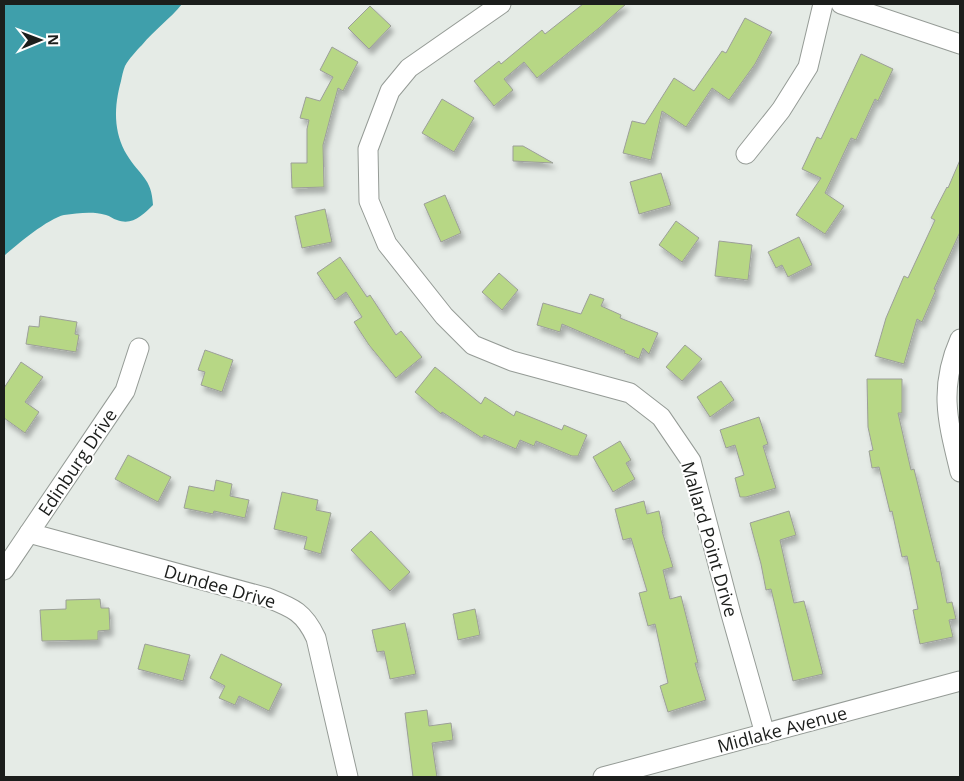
<svg xmlns="http://www.w3.org/2000/svg" width="964" height="781" font-family="'Open Sans',sans-serif">
	<defs>
		<filter id="shadow"><feDropShadow dx="3" dy="5.5" stdDeviation="2.5" flood-color="#0004"/></filter>
	</defs>
	<rect width="100%" height="100%" fill="#e5ebe6"/>
	<path fill="#3f9fab" d="M4 4H182C170 19 154 30 142 45 136 51 129 59 125 66 123 71 122 76 121 81 114 106 113 132 127 155 139 175 152 178 153 205 143 215 132 226 117 220 113 219 110 216 106 215 93 211 78 213 64 215 49 218 16 245 4 256Z"/>
	<g fill="#b7d785" stroke="#9c9f99" filter="url(#shadow)">
		<path d="M583 4H626L599 28 537 78 524 62 504 79 513 90 494 106 474 81 499 61 501 64 542 30 545 34Z"/>
		<path d="M370 6 391 26 369 49 348 28Z"/>
		<path d="M745 18 772 32 755 64 729 100 712 88 686 127 662 111 651 160 623 153 632 121 645 124 674 78 694 91 722 51 726 53Z"/>
		<path d="M332 47 358 62 343 91 338 88 323 145 324 187 292 188 291 163H307V129L309 120 300 118 306 97 320 101 333 77 320 70Z"/>
		<path d="M861 54 893 69 878 101 875 99 856 140 851 138 825 193 844 206 825 234 796 215 821 178 802 169 817 137 821 139Z"/>
		<path d="M442 99 474 118 454 152 422 133Z"/>
		<path d="M513 146H523L553 163 513 161Z"/>
		<path d="M960 160V232L934 289 936 290 922 322 917 319 904 364 875 356 886 318 904 276 908 278 935 220 931 218 947 187 948 188Z"/>
		<path d="M661 173 671 205 639 214 630 182Z"/>
		<path d="M445 195 461 233 441 242 424 204Z"/>
		<path d="M325 209 332 242 302 248 295 216Z"/>
		<path d="M676 221 699 238 682 262 659 245Z"/>
		<path d="M799 237 812 265 788 277 782 265 776 268 768 252Z"/>
		<path d="M719 241 752 245 748 280 715 276Z"/>
		<path d="M340 257 367 297 370 295 396 335 401 331 422 357 396 378 369 345 354 322 362 317 346 292 335 300 317 273Z"/>
		<path d="M499 273 518 290 502 310 482 292Z"/>
		<path d="M590 294 604 299 601 306 621 315 620 318 658 333 649 354 643 348 639 359 624 353 625 351 562 324 560 332 537 325 543 303 581 314Z"/>
		<path d="M40 316 77 322 75 334 79 335 76 352 26 344 29 326 39 327Z"/>
		<path d="M685 345 702 359 682 381 666 367Z"/>
		<path d="M205 350 233 360 222 392 201 385 205 372 198 370Z"/>
		<path d="M21 362 43 377 25 402 39 412 25 433 4 418V388Z"/>
		<path d="M435 367 481 404 485 397 514 416 516 411 562 430 564 425 587 435 578 456H572L536 441 534 446 520 440 516 449 484 435 482 438 442 412 441 414 415 392Z"/>
		<path d="M867 379H902V413H898L911 470 914 469 937 562 939 561 947 603 952 602 956 619 949 620 953 637 920 644 913 610 918 609 907 556 902 557 892 511 890 512 879 467 872 468 869 451 873 450 868 427Z"/>
		<path d="M721 381 734 400 710 417 697 397Z"/>
		<path d="M759 417 768 444 763 446 776 488 746 497H740L735 478 744 475 735 445 726 448 720 430Z"/>
		<path d="M620 441 631 460 626 463 635 479 613 492 593 457Z"/>
		<path d="M128 455 171 477 158 502 115 479Z"/>
		<path d="M216 480 232 484 230 496 249 500 245 518 214 511 213 514 184 508 189 486 214 491Z"/>
		<path d="M282 492 318 500 316 510 331 513 321 554 304 549 307 537 274 529Z"/>
		<path d="M644 501 647 514 659 511 663 530 662 531 673 567 663 570 670 599 681 596 698 663H695L706 700 668 712 660 686 668 683 655 624 648 626 639 593 647 591 631 538 623 540 615 509Z"/>
		<path d="M789 511 796 535 780 540 794 603 804 601 823 674 793 681 771 589 766 590 761 564 750 523Z"/>
		<path d="M371 531 410 572 390 591 351 550Z"/>
		<path d="M100 599 101 608H109L110 630 98 631V640L42 641 40 610 66 609V600Z"/>
		<path d="M475 609 480 635 458 640 453 614Z"/>
		<path d="M405 623 416 674 390 679 384 651 377 652 372 630Z"/>
		<path d="M145 644 190 655 183 681 138 669Z"/>
		<path d="M221 654 282 684 269 711 239 696 235 705 219 698 225 686 210 678Z"/>
		<path d="M427 710 429 726 451 723 453 740 432 743 437 777H413L405 713Z"/>
	</g>
	<g fill="none" stroke-linecap="round" stroke-linejoin="round">
		<defs>
			<g id="minor">
				<path d="M501 4 409 68 390 91 368 149 369 201 387 244 444 316 473 345 512 361 630 393 661 417 691 461 731 614 765 734"/>
				<path d="M841 4 960 44"/>
				<path d="M746 154 781 110 808 67 823 4"/>
				<path d="M960 339C938 389 948 422 960 472"/>
				<path d="M29 533 268 598C293 608 304 612 316 638L348 777"/>
				<path d="M4 570 125 391 139 348"/>
				<path d="M603 777 960 681"/>
			</g>
		</defs>
		<use href="#minor" stroke="#959b96" stroke-width="21"/>
		<use href="#minor" stroke="#fff" stroke-width="19"/>
	</g>
	<g text-anchor="middle" dominant-baseline="central" stroke-width="4" stroke-linejoin="round" paint-order="stroke">
		<g font-size="18" fill="#1c1e1c" stroke="#fff">
			<text transform="translate(77 462) rotate(-56)">Edinburg Drive</text>
			<text transform="translate(710 539) rotate(74)">Mallard Point Drive</text>
			<text transform="translate(220 586) rotate(16)">Dundee Drive</text>
			<text transform="translate(782 729) rotate(-15)">Midlake Avenue</text>
		</g>
	</g>
	<rect width="964" height="781" fill="none" stroke="#1c1e1c" stroke-width="10"/>
	<g transform="translate(40 40) rotate(89)" stroke="#ffffff" stroke-width="4" paint-order="stroke">
	<path d="M0-4L9 19L0 12L-9 19Z" fill="#1c1e1c"/>
	<text y="-8" font-size="14" font-weight="bold" text-anchor="middle" fill="#1c1e1c">N</text>
	</g>
</svg>
